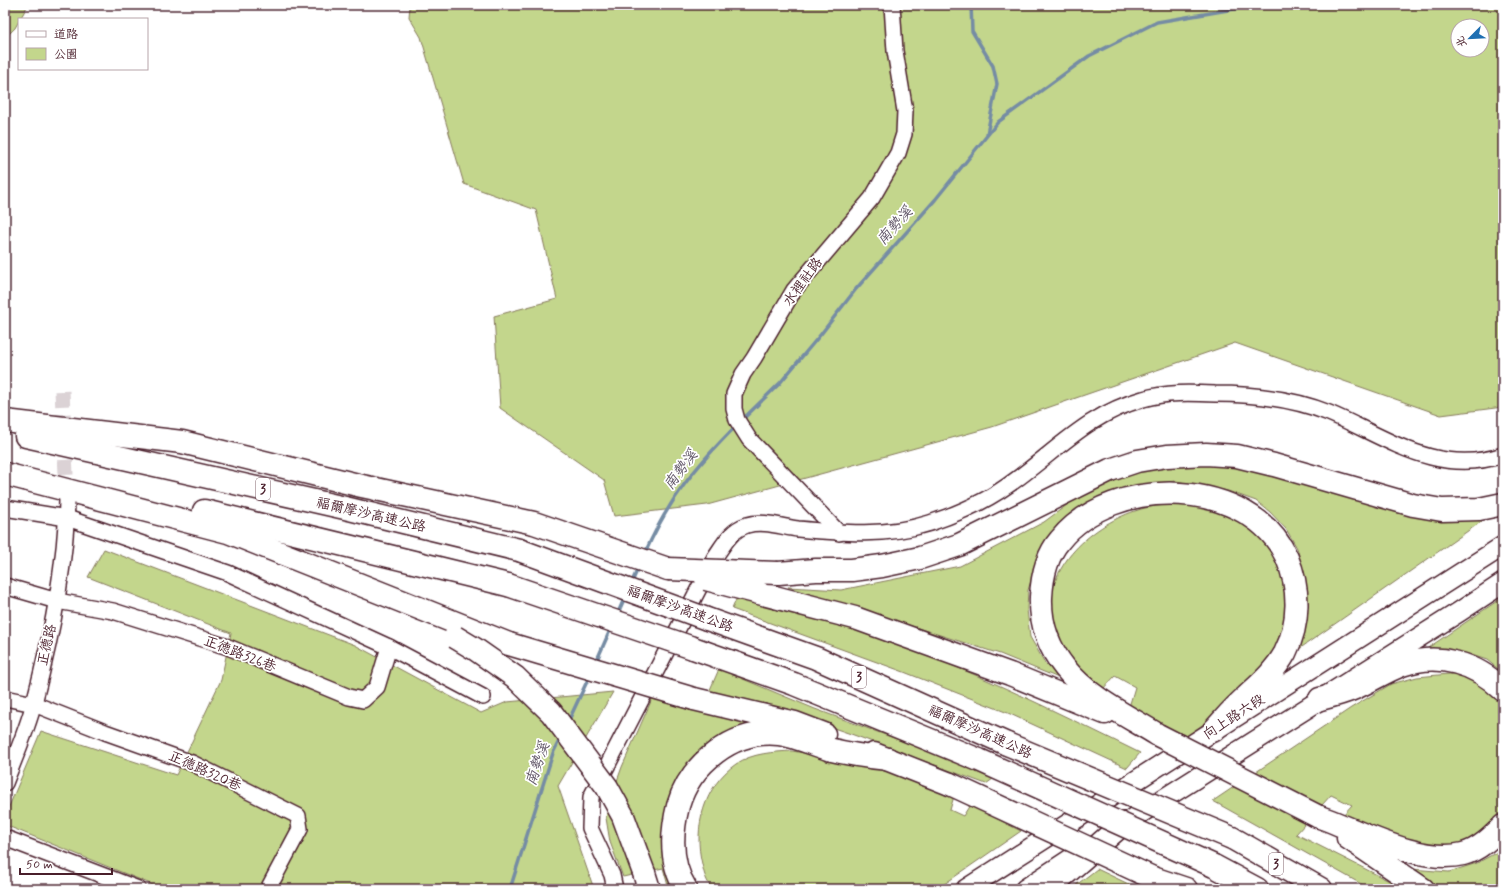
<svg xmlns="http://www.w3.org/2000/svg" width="1508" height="894" font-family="Mynerve,'LXGW WenKai TC',sans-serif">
	<rect width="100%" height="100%" fill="#fff"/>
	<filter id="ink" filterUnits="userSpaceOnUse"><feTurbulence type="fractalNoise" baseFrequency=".025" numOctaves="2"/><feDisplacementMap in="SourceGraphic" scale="8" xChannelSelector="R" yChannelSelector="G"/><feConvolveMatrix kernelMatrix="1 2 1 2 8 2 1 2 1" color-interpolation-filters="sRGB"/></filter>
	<g filter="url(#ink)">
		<g fill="#c3d68c" stroke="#867a5c" fill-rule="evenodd">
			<path d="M5 5H28L15 28 5 38Z"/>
			<path d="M410 5H1503V407L1441 415 1235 343 992 427 707 505 614 516 604 480 500 408 494 316 557 299 536 210 464 184 421 37 409 17ZM1458 26H1482V50H1458Z"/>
			<path d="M1170 463 1241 466 1453 517 1485 519 1289 656 1304 582 1302 566 1297 548 1286 529 1270 512 1256 501 1228 491 1176 481 1147 484 1106 497 1037 562 1028 590 1027 609 1030 637 1045 663 1061 679 1000 654 788 587 841 590 960 566 1044 522 1091 487 1115 476Z"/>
			<path d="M1186 504 1228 511 1277 551 1289 590 1282 647 1212 718 1184 738 1129 707 1135 687 1115 676 1101 691C1082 671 1063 652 1054 624 1038 572 1090 526 1135 511 1151 505 1168 505 1186 504Z"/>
			<path d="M104 549 355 645 481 713 507 702 613 692 558 786 594 889H163L5 825V816L41 731 176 775 221 680 231 633 88 577Z"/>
			<path d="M739 593C811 616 884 637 954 666 1017 692 1079 723 1140 753L1127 768 1008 713 904 672 732 609Z"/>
			<path d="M1503 597V673L1487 660 1465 653 1437 649 1419 654Z"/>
			<path d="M719 669 815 709 997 776 986 784 851 734 773 707 709 692Z"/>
			<path d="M1449 674 1464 675 1503 698V812L1488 829 1460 846 1432 845 1411 841 1343 815 1352 805 1331 795 1296 834 1405 889H1370L1213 801 1351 708 1391 684 1417 677Z"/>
			<path d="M652 699 784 727 680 778 676 889H669L663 868 623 877 610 842 606 818 608 806 622 767Z"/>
			<path d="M792 751 835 758 883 770 954 796 950 810 963 816 970 805 1021 831 937 889H713C706 882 704 873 702 864 693 828 704 786 736 764 752 753 774 752 792 751Z"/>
			<path d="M1503 849V889H1443L1411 869 1449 872 1477 863Z"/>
			<path d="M1097 869 1139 889H1071Z"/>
		</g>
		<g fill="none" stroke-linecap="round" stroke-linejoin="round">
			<g stroke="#758ca4" stroke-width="3.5">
				<path d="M971 5 972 31 993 66 997 84 987 134"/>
				<path d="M742 420 780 383 821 334 856 289 935 200 998 122 1089 56 1157 22 1258 5"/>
				<path d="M645 553C669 499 695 467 736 426"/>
				<path d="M631 584 639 566"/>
				<path d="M617 615 625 597"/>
				<path d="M596 662 611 628"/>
				<path d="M568 722 590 675"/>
				<path d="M510 889 553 753 561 737"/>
			</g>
			<path stroke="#dbd2d5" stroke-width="15" stroke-dasharray="15 8" stroke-linecap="butt" d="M62 391 67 495"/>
			<defs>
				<g id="minor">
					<path d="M5 508 67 518 228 573 389 647 483 697"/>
					<path d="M839 533 749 439 737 420 734 409V394L743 374 754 358 794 290 872 198 898 153 904 134 905 111 895 51 892 5"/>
					<path d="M5 586 57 601 113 611 228 647 349 697 363 700 377 687 389 647"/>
					<path d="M5 698 34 704 105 732 192 763 298 816 300 829 268 889"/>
					<path d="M5 783C15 757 27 730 34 703 51 638 67 562 67 495"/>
					<path d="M5 838 138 889"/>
					<path d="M615 889 612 875 590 828 591 797 715 557C724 544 731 530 747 525 763 520 782 527 798 529 842 533 887 537 930 523 957 514 983 503 1007 486 1054 454 1085 415 1143 399 1166 392 1191 393 1215 394 1253 394 1294 399 1329 413 1386 437 1437 477 1503 455"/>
				</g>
				<g id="major">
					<path d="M1111 832 1459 612 1503 583"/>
					<path d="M966 889 1503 546"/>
					<path d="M1025 889 1072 858"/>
				</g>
				<g id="highway">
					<path d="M5 421 182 442 362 486 534 523 668 569"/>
					<path d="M26 436 345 508 519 550"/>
					<path d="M5 474 228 532 509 644"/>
					<path d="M204 511 508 585"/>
					<path d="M778 573 816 570H852L882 566 920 558 959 545 1110 470 1137 461 1167 456 1206 454 1237 456 1274 465 1413 505 1442 510 1479 509 1503 504"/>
					<path d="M759 593 855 618 1010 674 1105 713"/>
					<path d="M707 619 816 658 1007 744"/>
					<path d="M693 648 794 684 979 760"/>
					<path d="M694 699 795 723 824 734"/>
					<path d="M1320 699C1332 696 1344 693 1355 688 1371 681 1386 671 1402 665 1438 652 1476 663 1503 690"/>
					<path d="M1158 735C1126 715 1089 698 1065 668 1048 647 1040 624 1041 597 1042 578 1047 555 1060 540 1113 474 1251 477 1287 558 1300 588 1300 623 1285 653 1275 671 1262 682 1247 696 1235 706 1225 718 1214 730"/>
					<path d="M874 754 950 784"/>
					<path d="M1317 816C1358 830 1420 865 1463 854 1479 850 1492 837 1503 826"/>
					<path d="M1232 838 1321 889"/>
					<path d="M1348 838 1423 889"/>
					<path d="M1214 866 1257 889"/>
					<path d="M644 873 649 889"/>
					<path d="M1153 878 1186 889"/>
					<path d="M686 889C670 864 671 834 678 806 690 764 733 729 779 734 795 736 812 744 828 749 848 754 868 757 888 759"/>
					<path d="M1048 889 1124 823"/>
				</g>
			</defs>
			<use href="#minor" stroke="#4a1f2b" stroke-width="18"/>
			<use href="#major" stroke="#4a1f2b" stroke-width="22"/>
			<use href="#highway" stroke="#4a1f2b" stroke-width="25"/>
			<use href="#minor" stroke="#fff" stroke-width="15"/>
			<use href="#major" stroke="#fff" stroke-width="19"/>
			<use href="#highway" stroke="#fff" stroke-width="22"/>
			<defs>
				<g id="highway-bridge">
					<path d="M519 550 707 619"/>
					<path d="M668 569 778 573"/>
					<path d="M706 579 759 593"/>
					<path d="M508 585 693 648"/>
					<path d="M455 637 475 649 515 677 551 712 607 787 623 816 644 873"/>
					<path d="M509 644 694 699"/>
					<path d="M1158 735 1317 816"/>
					<path d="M1007 744 1232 838"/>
					<path d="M979 760 1214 866"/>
					<path d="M950 784 1153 878"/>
				</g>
			</defs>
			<use href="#highway-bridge" stroke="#4a1f2b" stroke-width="25" stroke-linecap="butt"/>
			<use href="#highway-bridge" stroke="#fff" stroke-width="22"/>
		</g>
	</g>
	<g text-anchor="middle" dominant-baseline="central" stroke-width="3.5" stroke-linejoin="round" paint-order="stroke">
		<g fill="#fff" stroke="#80626b" stroke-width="1">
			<rect x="256" y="478" width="14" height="22" rx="3"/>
			<rect x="852" y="666" width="14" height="22" rx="3"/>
			<rect x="1269" y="853" width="14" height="22" rx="3"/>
		</g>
		<g font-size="13" font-weight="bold" fill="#4a1f2b">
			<text x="263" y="489">3</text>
			<text x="859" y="677">3</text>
			<text x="1276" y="864">3</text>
		</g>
		<g font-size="14" fill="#4a1f2b" stroke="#fff">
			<text transform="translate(803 282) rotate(-54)">水裡社路</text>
			<text transform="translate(371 515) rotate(13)">福爾摩沙高速公路</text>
			<text transform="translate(680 609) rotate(20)">福爾摩沙高速公路</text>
			<text transform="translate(47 645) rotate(-77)">正德路</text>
			<text transform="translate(240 654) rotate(21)">正德路326巷</text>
			<text transform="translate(1234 717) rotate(-33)">向上路六段</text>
			<text transform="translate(980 732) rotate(24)">福爾摩沙高速公路</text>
			<text transform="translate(205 771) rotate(24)">正德路320巷</text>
		</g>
		<g font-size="15" font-style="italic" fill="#605567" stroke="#fff">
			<text transform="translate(895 226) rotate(-48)">南勢溪</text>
			<text transform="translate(681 470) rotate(-53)">南勢溪</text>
			<text transform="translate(538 764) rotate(-71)">南勢溪</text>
		</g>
	</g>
	<rect width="1508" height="894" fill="none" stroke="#fff" stroke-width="20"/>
	<rect x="10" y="10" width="1488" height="874" fill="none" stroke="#4a1f2b" stroke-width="1.5" filter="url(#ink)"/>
	<rect x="18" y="18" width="130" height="52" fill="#ffffff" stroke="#b7a5aa"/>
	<rect x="26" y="31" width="20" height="6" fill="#ffffff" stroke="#b7a5aa"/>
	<text x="54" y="38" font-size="12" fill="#4a1f2b">道路</text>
	<rect x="26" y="48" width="20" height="12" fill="#c3d68c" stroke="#b7a5aa"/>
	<text x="54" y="58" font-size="12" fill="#4a1f2b">公園</text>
	<g transform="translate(1470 38) rotate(246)"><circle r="19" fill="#ffffff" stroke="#b7a5aa"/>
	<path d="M0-3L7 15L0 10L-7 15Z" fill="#1f6fb2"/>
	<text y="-6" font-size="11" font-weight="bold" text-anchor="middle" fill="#4a1f2b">北</text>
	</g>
	<path d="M20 868v6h92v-6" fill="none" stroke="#4a1f2b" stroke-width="2"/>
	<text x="26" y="868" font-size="12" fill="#4a1f2b" stroke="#ffffff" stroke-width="3" paint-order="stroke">50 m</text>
</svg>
